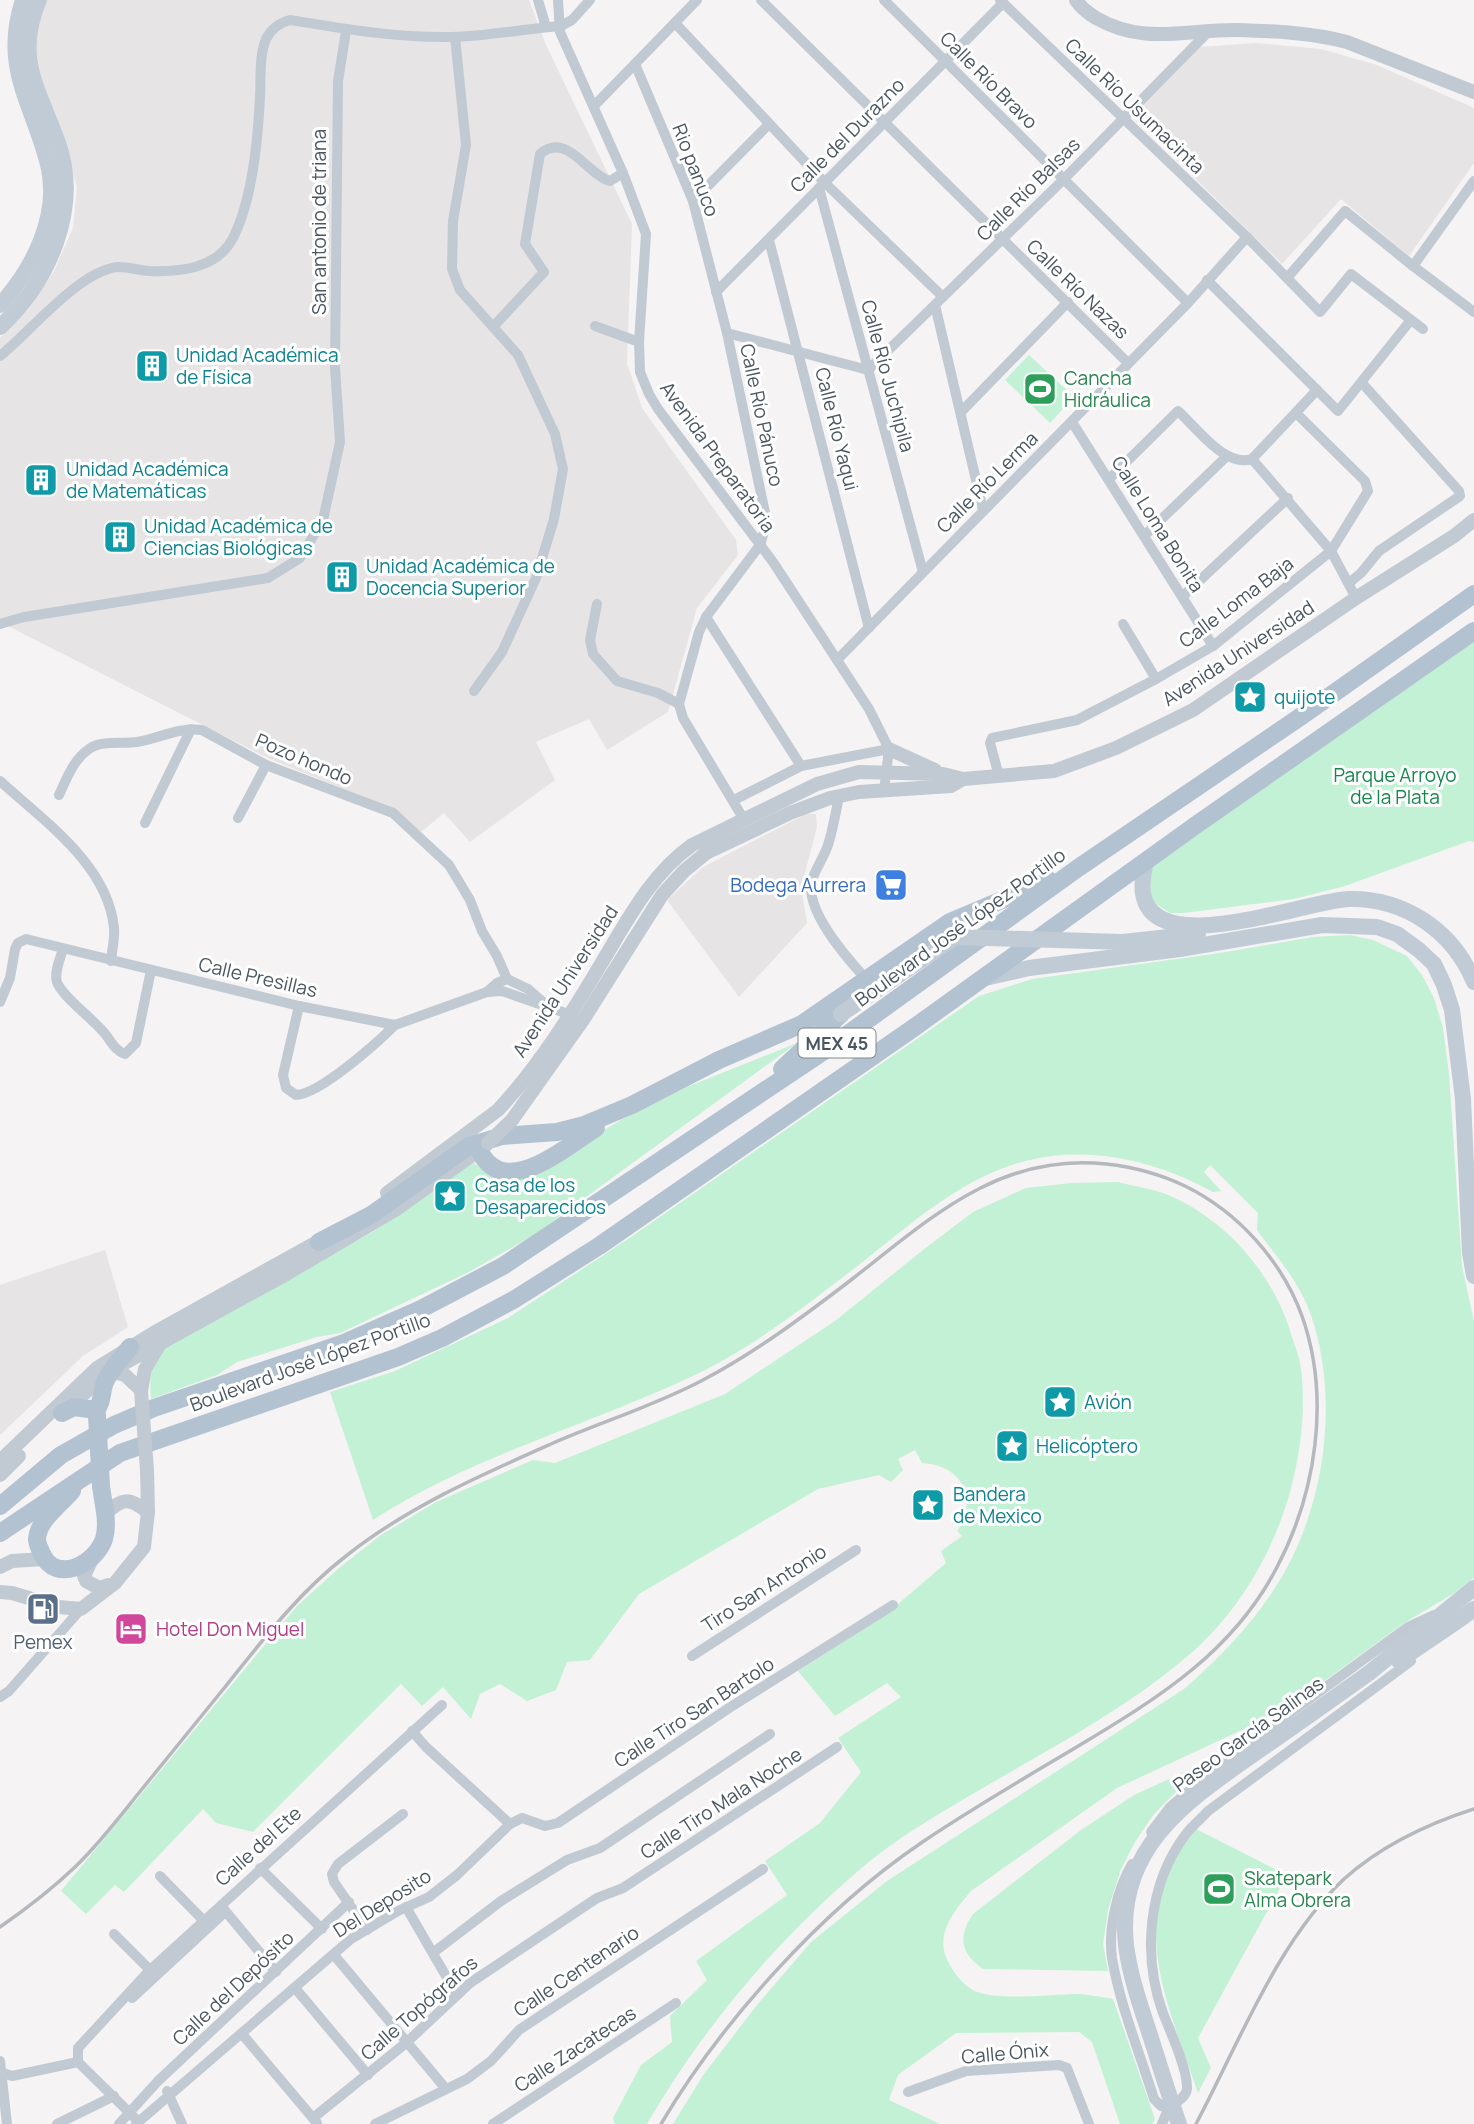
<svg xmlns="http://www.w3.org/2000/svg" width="1474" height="2124" font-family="Manrope,sans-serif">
	<rect width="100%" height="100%" fill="#f5f3f3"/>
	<g fill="#e6e4e5">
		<path d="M45 0H529L546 45 632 224 627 363 642 408 736 540 738 555 697 608 668 712 607 750 589 719 536 742 555 780 470 842 444 813 421 832 396 810 270 759 0 622V338L29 309 54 271 73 228 77 187 64 141 37 69 35 33Z"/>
		<path d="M1256 43 1321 49 1377 65 1474 108V163L1409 256 1341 199 1282 264 1133 117 1200 47Z"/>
		<path d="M806 814H816L817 827 801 888 807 923 739 997 667 900 703 867Z"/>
		<path d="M105 1250 128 1327 83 1356 0 1435V1285Z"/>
	</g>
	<g fill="#c3f1d5">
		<path d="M1029 355 1074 397 1050 423 1005 380Z"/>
		<path d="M1474 639V842L1469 841 1345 886 1294 899 1184 913H1170L1152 901 1148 880 1154 862Z"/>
		<path d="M1350 935 1373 940 1407 956 1422 975 1434 998 1443 1028 1449 1074 1462 1266 1474 1321V1578L1453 1594 1404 1623 1283 1711 1117 1788 971 1891C952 1914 932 1937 951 1967 956 1976 964 1985 973 1990 995 2002 1054 1994 1080 1994 1091 1995 1102 1997 1113 1999L1155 2119 1152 2124H1120L1092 2042 1079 2032 956 2033 898 2075 889 2100 940 2124H673L704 2074 757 2005 811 1942 887 1881 1184 1689C1217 1660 1248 1629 1273 1591 1324 1515 1341 1403 1311 1315 1300 1283 1277 1257 1257 1230L1258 1213 1210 1165 1204 1172 1221 1191 1213 1192C1159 1162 1092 1145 1030 1160 959 1176 903 1232 847 1274 800 1310 751 1348 697 1374 591 1425 473 1455 373 1520L330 1392 395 1371 508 1318 628 1239 979 996 1032 979 1220 953 1313 937Z"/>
		<path d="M797 1043 534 1235 467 1273 340 1333 317 1337 237 1362 217 1375 151 1399C149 1378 151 1364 164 1347L374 1231 473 1162C492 1177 502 1182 527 1177L621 1120 687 1087Z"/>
		<path d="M1118 1182C1133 1186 1149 1188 1163 1193 1225 1217 1274 1274 1292 1337 1295 1347 1300 1358 1301 1369 1306 1407 1301 1451 1291 1488 1274 1553 1236 1617 1183 1660 1117 1715 1038 1755 964 1799 932 1818 898 1838 870 1861 782 1934 704 2025 647 2124H615L613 2118 641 2065 672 2042 670 2016 707 1980 696 1961 787 1895 765 1861 820 1823 861 1772 838 1738 901 1697 887 1683 835 1716 798 1671 884 1616 946 1563 941 1551 962 1536 957 1531C979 1498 962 1465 922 1463L915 1450 898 1459 903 1470 891 1482 879 1475 818 1489 639 1594 590 1660 567 1662 556 1690 527 1701 500 1684 480 1694 471 1719 443 1687 422 1706 401 1684 253 1832 216 1823 203 1809 124 1892 115 1885 86 1914 61 1891 297 1606 339 1568 381 1535 436 1502 533 1460 555 1463 725 1394 835 1321 923 1250 973 1212 1026 1188 1071 1183Z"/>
		<path d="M1235 1749 1180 1788 1154 1814 1135 1842 1121 1869 1108 1910 1103 1944 1108 1971 983 1969C960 1953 958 1936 973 1914L1081 1830 1134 1795Z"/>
		<path d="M1196 1829 1287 1875 1198 2038 1211 2068 1198 2093C1167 2001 1122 1914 1196 1829Z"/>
	</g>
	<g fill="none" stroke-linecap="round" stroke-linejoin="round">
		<g stroke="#c1cad2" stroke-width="10">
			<path d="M538 0 546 27"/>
			<path d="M558 0 560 32 623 173 646 234 639 342 640 372 649 394 658 409 773 562 869 709 889 749 884 791"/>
			<path d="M761 0 1128 363"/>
			<path d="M884 0 1188 303"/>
			<path d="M1000 0 1247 237 1320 312 1351 274 1423 329"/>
			<path d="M675 23 824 182 943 297"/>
			<path d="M455 37 466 145 453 221 452 269 460 290 518 355 555 434 563 469 554 519 536 578 502 652 474 691"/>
			<path d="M635 64 693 201 727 333 767 522 760 545 706 617 699 632 679 704"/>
			<path d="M594 106 697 0"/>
			<path d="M819 188 923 572"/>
			<path d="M693 201 769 124"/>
			<path d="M769 240 869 628"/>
			<path d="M1413 266 1474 312"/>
			<path d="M1287 278 1345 211 1413 266 1474 181"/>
			<path d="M1207 280 1338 411 1410 321"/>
			<path d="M716 292 1003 3"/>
			<path d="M935 305 983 510"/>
			<path d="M595 326 639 342"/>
			<path d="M493 327 544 272 525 244 540 154C567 131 586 174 610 181L623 173"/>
			<path d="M727 333 868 370 1064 179 1210 30"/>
			<path d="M0 356C30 332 80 270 118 267 128 267 139 270 149 271 180 272 217 269 233 238 252 201 258 139 260 97 261 79 259 56 266 39 271 29 279 23 290 20 344 29 397 38 452 37 488 36 524 29 561 26L572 20 590 0"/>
			<path d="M962 411 1068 302"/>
			<path d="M1072 422 1213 646"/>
			<path d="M1252 459 1331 551 1356 598"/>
			<path d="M1109 479 1178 411C1197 428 1225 468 1252 459L1317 390"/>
			<path d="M1145 535 1226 457"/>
			<path d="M1349 583 1361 573 1379 551 1460 496 1459 491 1362 383"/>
			<path d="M1183 596 1288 498"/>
			<path d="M597 604 590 640 593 654 617 681 658 693 679 704"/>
			<path d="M706 617 801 766"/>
			<path d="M0 624 24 617 268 578 300 558 323 520 340 442 335 367 338 81 346 31"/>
			<path d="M1123 624 1156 679"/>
			<path d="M837 660 1188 303 1247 237"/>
			<path d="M679 704 683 718 743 818"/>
			<path d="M999 776 990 743 992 738 1077 720 1156 679 1213 646 1331 551 1368 491 1365 481 1296 413"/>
			<path d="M0 781C44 821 108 865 114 928 115 938 112 950 111 961"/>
			<path d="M59 795C67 778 73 760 89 749 101 740 123 744 137 742 160 738 179 727 202 730L266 765 393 813 449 865 470 900 482 931 497 956 507 979"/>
			<path d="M839 796C836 812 833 829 828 845 824 857 816 868 812 880 804 910 847 958 866 979"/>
			<path d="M734 800 801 766 889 749"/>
			<path d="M238 818 266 765"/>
			<path d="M145 823 191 729"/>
			<path d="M63 949C60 959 54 972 57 982 62 997 95 1020 106 1035 112 1043 116 1051 125 1054L136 1043 151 970"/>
			<path d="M487 992 497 983 507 979 528 989 543 1002"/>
			<path d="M0 1002 10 978 15 949 18 943 26 939 299 1006 395 1025 487 992 502 991 574 1016"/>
			<path d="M299 1006 283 1075 286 1088 296 1095C320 1094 377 1043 395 1025"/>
			<path d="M692 1656 856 1550"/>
			<path d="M0 1697 9 1691 81 1609"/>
			<path d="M412 1731 426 1747 510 1824"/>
			<path d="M1151 1832 1170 1807 1223 1762 1408 1627 1434 1615"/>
			<path d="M1132 1864C1117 1890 1108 1928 1112 1958 1120 2006 1140 2053 1154 2099L1161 2106 1169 2107C1175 2103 1186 2098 1187 2089 1188 2070 1170 2031 1163 2013 1142 1955 1148 1884 1186 1834 1192 1826 1201 1819 1208 1811L1411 1661"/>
			<path d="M260 1868 322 1929"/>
			<path d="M160 1876 203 1920"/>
			<path d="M222 1907 276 1972"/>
			<path d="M406 1907 457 1995"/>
			<path d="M367 1930 334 1882 332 1874 338 1864 403 1814"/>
			<path d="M114 1934 150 1970"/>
			<path d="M434 1952 501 1901 567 1860 600 1848 770 1734"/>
			<path d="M334 1955 446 2089"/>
			<path d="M295 1988 368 2075"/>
			<path d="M132 1998 225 1912"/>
			<path d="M242 2034 317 2123"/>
			<path d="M0 2061 7 2124"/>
			<path d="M0 2072 12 2076 78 2062"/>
			<path d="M167 2091 182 2124"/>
			<path d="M908 2092 966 2071 1059 2065 1067 2068 1089 2124"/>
			<path d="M313 2118 406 2043 470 1983 597 1898 623 1888 837 1747"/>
			<path d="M138 2121 78 2062V2048L150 1970 442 1705"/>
			<path d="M57 2124 114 2096"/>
			<path d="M119 2124 158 2081 349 1902"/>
			<path d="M136 2124 351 1939 398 1911 429 1897 457 1875 510 1824 522 1818 545 1826 558 1823 729 1708 893 1605"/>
			<path d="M375 2124 467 2079 491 2061 519 2030 763 1869"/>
			<path d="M493 2124 676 2003"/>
			<path d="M1162 2124 1169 2107"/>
		</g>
		<g stroke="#c1cad2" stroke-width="14">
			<path d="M1076 0C1081 8 1088 13 1096 18 1143 45 1183 30 1234 30 1271 31 1310 32 1347 42L1474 92"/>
			<path d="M889 749 935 770"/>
			<path d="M512 1120 583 1020 662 895 684 871 706 853 790 813 830 798 859 792 951 786 963 779"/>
			<path d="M387 1193 498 1110C539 1066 570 1016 601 964 627 921 650 875 692 845L817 784 859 772 943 774 963 779 1054 771 1116 748 1193 710 1356 598 1454 536 1474 520"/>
			<path d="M107 1370 125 1375 141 1390"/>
			<path d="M141 1391 145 1369 158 1347"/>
			<path d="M63 1412 110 1371 288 1273 395 1210 486 1145"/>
			<path d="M0 1461 97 1368 157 1331 326 1237"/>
			<path d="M0 1475 19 1456"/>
			<path d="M105 1514C123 1498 128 1497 148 1512"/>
			<path d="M91 1561 84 1576 86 1581 99 1588 109 1585"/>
			<path d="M0 1567 12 1561 45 1559"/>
			<path d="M0 1592 12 1593 59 1607 81 1609 115 1583 144 1547 148 1512 147 1470"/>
		</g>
		<g stroke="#c1cbd6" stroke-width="16">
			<path d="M0 305C32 270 59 218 49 169 35 106 0 70 23 0"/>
			<path d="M0 327C49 282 81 208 58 143 39 89 14 59 39 0"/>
			<path d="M1146 861C1144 871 1141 883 1143 893 1153 962 1307 900 1349 899 1405 898 1453 931 1474 982"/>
			<path d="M1122 942 1198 934"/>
			<path d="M985 978 1029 968 1180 949 1322 925 1377 927 1397 934 1419 950 1434 964 1444 985 1452 1010 1463 1099 1470 1253 1474 1276"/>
			<path d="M1399 1661C1424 1643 1450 1627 1474 1609"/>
			<path d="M1369 1673 1474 1588"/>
		</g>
		<g stroke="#b3c2d1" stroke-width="18">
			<path d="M782 1069 841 1014"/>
			<path d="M479 1150C504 1202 565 1147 596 1128"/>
			<path d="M319 1242 371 1215 469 1146 502 1136 557 1132 584 1125 632 1105 719 1060 802 1024 950 922 1049 880"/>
			<path d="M62 1413 74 1407 96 1410"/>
			<path d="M97 1416 96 1410C103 1402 101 1392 105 1382 111 1369 121 1359 130 1347"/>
			<path d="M72 1491C61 1504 38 1520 37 1539 37 1544 40 1549 42 1554 56 1584 95 1565 104 1539 109 1522 103 1503 101 1486"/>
			<path d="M0 1506 61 1455 114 1425 154 1408 344 1343 421 1309 503 1266 830 1047 1078 868 1303 715 1474 594"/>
			<path d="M0 1533 120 1453 398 1357 442 1338 515 1299 599 1246 912 1029 1196 825 1474 631"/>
		</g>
		<g stroke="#b5b8bd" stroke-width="3.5">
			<path d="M0 1927C26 1909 52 1889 75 1867 98 1845 118 1819 138 1794 167 1758 196 1723 225 1687 262 1641 298 1593 346 1556 406 1508 481 1475 551 1444 601 1422 654 1406 703 1380 756 1352 804 1316 851 1280 929 1219 1000 1152 1106 1164 1134 1167 1160 1174 1185 1186 1238 1212 1282 1261 1302 1316 1331 1398 1316 1494 1276 1569 1233 1651 1161 1696 1085 1742 1030 1775 974 1807 921 1843 821 1911 722 2021 661 2124"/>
			<path d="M1196 2124C1239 2043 1277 1942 1344 1879 1381 1846 1427 1824 1474 1809"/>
		</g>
		<g stroke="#c1cad2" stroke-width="14">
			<path d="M488 1143 512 1120"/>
			<path d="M141 1391 147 1470"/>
		</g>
		<g stroke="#c1cbd6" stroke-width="16">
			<path d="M841 1014 955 937 1122 942"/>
			<path d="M1179 2124C1169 2095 1160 2067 1151 2038 1141 2007 1130 1977 1126 1945 1115 1844 1193 1797 1264 1747 1299 1723 1334 1698 1369 1673"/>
		</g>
		<path stroke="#b3c2d1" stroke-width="18" d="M97 1416 101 1486"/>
	</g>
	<defs>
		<symbol id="building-square" viewBox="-11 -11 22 22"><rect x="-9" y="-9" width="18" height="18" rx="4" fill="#0f9aa8" stroke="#fff"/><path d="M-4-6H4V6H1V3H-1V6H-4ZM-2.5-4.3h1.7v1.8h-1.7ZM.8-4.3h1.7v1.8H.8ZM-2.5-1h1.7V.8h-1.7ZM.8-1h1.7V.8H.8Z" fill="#fff"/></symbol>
		<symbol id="stadium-square" viewBox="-11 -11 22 22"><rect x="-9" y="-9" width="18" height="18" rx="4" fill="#2e9e5b" stroke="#fff"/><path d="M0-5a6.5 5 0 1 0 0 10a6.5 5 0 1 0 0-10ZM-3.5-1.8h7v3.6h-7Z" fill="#fff"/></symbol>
		<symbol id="sight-square" viewBox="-11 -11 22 22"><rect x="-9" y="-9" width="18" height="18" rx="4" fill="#0f9aa8" stroke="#fff"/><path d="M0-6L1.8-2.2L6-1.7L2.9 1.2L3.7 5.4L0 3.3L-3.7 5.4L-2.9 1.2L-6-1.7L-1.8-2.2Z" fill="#fff"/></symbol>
		<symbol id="supermarket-square" viewBox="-11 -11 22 22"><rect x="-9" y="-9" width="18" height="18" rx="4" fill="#3f7fe0" stroke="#fff"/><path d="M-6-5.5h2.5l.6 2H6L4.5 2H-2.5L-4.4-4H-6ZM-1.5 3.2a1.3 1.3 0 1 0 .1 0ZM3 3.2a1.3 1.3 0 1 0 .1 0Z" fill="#fff"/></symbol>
		<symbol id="fuel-square" viewBox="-11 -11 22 22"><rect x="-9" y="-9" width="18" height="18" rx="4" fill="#5c6f8a" stroke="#fff"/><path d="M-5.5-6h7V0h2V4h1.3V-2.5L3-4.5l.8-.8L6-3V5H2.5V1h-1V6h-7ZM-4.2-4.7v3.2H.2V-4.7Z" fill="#fff"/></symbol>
		<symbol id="hotel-square" viewBox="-11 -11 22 22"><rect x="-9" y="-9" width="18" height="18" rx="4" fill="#d1479c" stroke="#fff"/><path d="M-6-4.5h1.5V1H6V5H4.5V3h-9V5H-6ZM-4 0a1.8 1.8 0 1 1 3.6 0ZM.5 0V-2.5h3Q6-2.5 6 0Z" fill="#fff"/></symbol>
	</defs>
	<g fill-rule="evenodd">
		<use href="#building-square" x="133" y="347" width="38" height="38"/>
		<use href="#stadium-square" x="1021" y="370" width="38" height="38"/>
		<use href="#building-square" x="22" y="461" width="38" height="38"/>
		<use href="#building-square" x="101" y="518" width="38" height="38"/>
		<use href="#building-square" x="323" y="558" width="38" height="38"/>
		<use href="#sight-square" x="1231" y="678" width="38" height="38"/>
		<use href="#supermarket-square" x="872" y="866" width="38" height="38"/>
		<use href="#sight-square" x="431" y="1177" width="38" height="38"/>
		<use href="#sight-square" x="1041" y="1383" width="38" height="38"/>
		<use href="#sight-square" x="993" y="1427" width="38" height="38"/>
		<use href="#sight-square" x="909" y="1486" width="38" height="38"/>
		<use href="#fuel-square" x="24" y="1590" width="38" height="38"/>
		<use href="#hotel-square" x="112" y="1610" width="38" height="38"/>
		<use href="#stadium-square" x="1200" y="1870" width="38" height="38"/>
	</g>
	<g text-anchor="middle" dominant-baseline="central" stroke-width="6" stroke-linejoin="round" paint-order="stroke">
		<rect fill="#fff" stroke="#808990" stroke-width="2" x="798.5" y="1028.5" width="77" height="29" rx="5"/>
		<g font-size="18" font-weight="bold" fill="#4a5661">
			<text x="837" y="1043">MEX 45</text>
		</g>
		<g font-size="19" fill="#4a5661" stroke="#fff">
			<text transform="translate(989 80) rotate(45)">Calle Río Bravo</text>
			<text transform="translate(1135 106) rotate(44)">Calle Río Usumacinta</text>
			<text transform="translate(847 135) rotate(-45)">Calle del Durazno</text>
			<text transform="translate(696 170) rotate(69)">Rio panuco</text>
			<text transform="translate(1028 189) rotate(-45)">Calle Río Balsas</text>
			<text transform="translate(319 222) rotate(-90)">San antonio de triana</text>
			<text transform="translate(1078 289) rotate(44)">Calle Río Nazas</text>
			<text transform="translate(888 376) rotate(75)">Calle Río Juchipila</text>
			<text transform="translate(762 415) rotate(78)">Calle Río Pánuco</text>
			<text transform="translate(837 429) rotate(76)">Calle Río Yaqui</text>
			<text transform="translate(718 457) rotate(54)">Avenida Preparatoria</text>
			<text transform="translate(987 482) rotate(-45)">Calle Río Lerma</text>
			<text transform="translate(1158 524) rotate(58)">Calle Loma Bonita</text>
			<text transform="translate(1236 602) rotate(-37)">Calle Loma Baja</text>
			<text transform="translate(1238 653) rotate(-33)">Avenida Universidad</text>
			<text transform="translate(304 759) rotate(23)">Pozo hondo</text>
			<text transform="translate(960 927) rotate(-36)">Boulevard José López Portillo</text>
			<text transform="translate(258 977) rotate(13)">Calle Presillas</text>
			<text transform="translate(565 981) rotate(-57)">Avenida Universidad</text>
			<text transform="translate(310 1362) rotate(-20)">Boulevard José López Portillo</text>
			<text transform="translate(764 1588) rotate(-33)">Tiro San Antonio</text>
			<text transform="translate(694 1712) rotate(-33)">Calle Tiro San Bartolo</text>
			<text transform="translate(1248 1734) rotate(-36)">Paseo García Salinas</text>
			<text transform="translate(721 1803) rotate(-33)">Calle Tiro Mala Noche</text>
			<text transform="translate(258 1846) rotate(-42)">Calle del Ete</text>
			<text transform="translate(382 1903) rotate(-32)">Del Deposito</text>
			<text transform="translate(576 1971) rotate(-34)">Calle Centenario</text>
			<text transform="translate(233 1988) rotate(-43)">Calle del Depósito</text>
			<text transform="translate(419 2008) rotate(-41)">Calle Topógrafos</text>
			<text transform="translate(575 2049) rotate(-33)">Calle Zacatecas</text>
			<text transform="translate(1005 2053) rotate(-5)">Calle Ónix</text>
		</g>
		<g font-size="19" fill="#0d838f" stroke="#fff" text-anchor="start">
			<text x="176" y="355">Unidad Académica<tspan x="176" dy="22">de Física</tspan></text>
			<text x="66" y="469">Unidad Académica<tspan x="66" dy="22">de Matemáticas</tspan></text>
			<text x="144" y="526">Unidad Académica de<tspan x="144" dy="22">Ciencias Biológicas</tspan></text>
			<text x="366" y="566">Unidad Académica de<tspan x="366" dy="22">Docencia Superior</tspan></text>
			<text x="1274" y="697">quijote</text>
			<text x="475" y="1185">Casa de los<tspan x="475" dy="22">Desaparecidos</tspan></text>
			<text x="1084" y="1402">Avión</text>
			<text x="1036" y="1446">Helicóptero</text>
			<text x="953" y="1494">Bandera<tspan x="953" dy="22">de Mexico</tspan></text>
		</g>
		<g font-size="19" fill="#27864d" stroke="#fff" text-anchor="start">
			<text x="1064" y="378">Cancha<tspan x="1064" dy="22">Hidráulica</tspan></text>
			<text x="1244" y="1878">Skatepark<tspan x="1244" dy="22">Alma Obrera</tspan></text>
		</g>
		<g font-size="19" fill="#17864f" stroke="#fff">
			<text x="1395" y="775">Parque Arroyo<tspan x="1395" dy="22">de la Plata</tspan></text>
		</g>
		<g font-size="19" fill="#366cbe" stroke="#fff" text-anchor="end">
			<text x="866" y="885">Bodega Aurrera</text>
		</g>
		<g font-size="19" fill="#b23c85" stroke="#fff" text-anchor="start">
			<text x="156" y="1629">Hotel Don Miguel</text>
		</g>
		<g font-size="19" fill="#4e5e75" stroke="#fff">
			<text x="43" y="1642">Pemex</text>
		</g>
	</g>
</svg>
